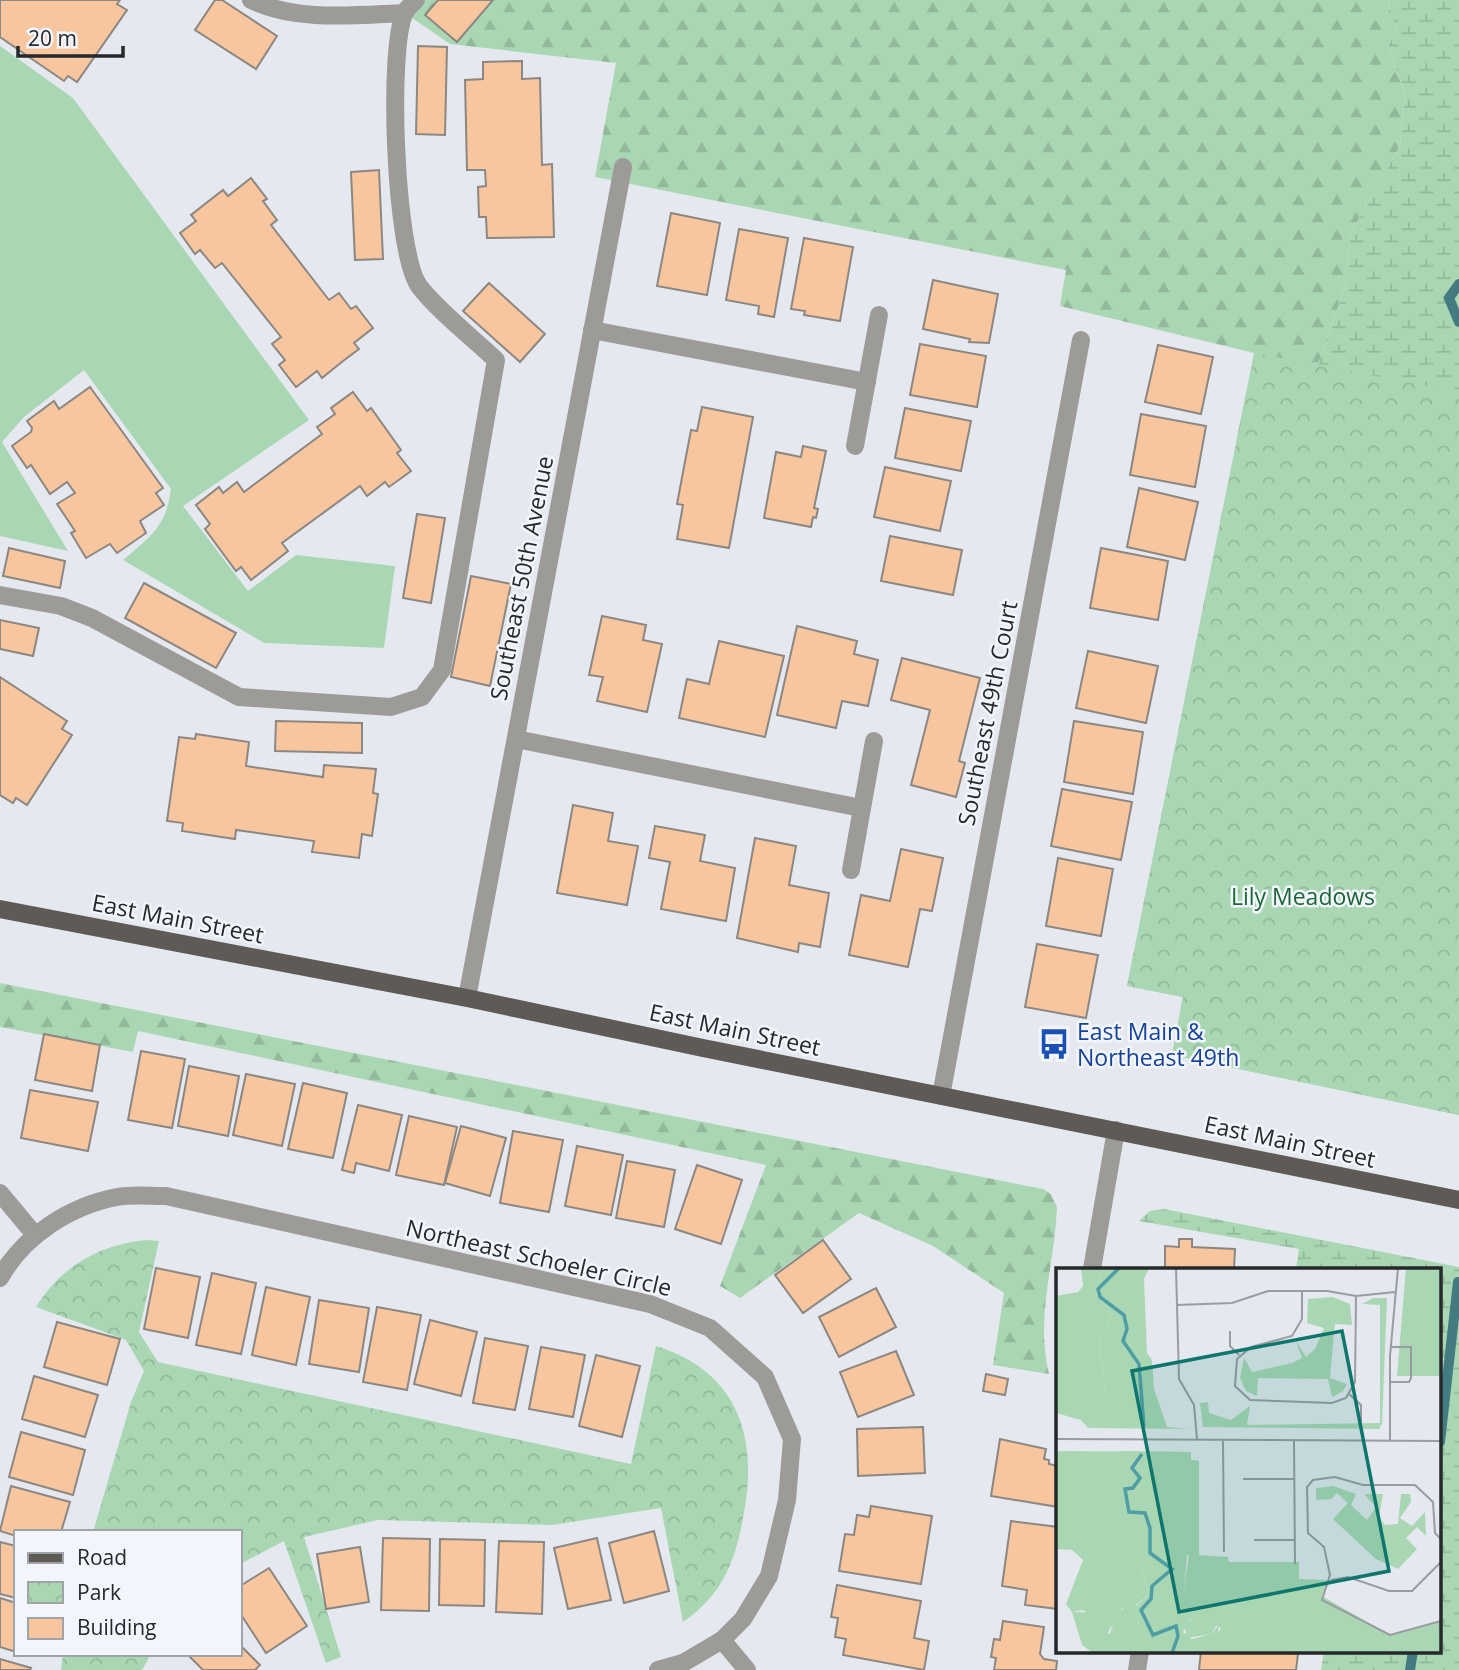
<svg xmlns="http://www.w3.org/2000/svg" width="1459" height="1670" font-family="'Open Sans',sans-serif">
	<defs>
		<pattern id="forest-firs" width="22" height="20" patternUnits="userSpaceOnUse" patternTransform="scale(1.75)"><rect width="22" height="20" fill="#aad7b3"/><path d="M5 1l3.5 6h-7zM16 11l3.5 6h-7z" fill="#92b99a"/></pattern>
		<pattern id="wetland-marsh" width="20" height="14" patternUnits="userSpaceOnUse" patternTransform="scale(1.75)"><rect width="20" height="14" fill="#aad7b3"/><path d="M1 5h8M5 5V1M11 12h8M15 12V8" fill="none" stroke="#92b99a"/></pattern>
		<pattern id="park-crowns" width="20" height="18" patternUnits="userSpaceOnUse" patternTransform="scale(1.75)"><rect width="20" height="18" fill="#aad7b3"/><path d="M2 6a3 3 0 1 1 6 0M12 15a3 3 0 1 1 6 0" fill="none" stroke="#92b99a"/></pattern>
	</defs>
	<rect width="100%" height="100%" fill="#e5e9ef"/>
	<path fill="#aad7b3" d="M0 46 73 98 309 420 183 506 248 591 296 555 395 566 384 648 264 643 123 560C151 536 166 527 171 489L84 370 24 417 2 442 68 551 0 536Z"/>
	<g fill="url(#forest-firs)">
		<path d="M416 0H1388L1396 31 1388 47 1405 93 1400 146 1351 233 1345 287 1318 365 1459 1115 1172 1055 1183 997 1127 986 1254 353 1060 306 1066 270 595 177 616 63 450 44 405 13Z"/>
		<path d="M0 983 1043 1189 1051 1194 1057 1207C1055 1264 1035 1316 1049 1374L993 1365 1004 1293 933 1246 859 1213 740 1298 720 1286 766 1165 138 1031 133 1052 0 1027Z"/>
	</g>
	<g fill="url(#wetland-marsh)">
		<path d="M1388 0H1459V1029L1288 522 1318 365 1345 287 1351 233 1400 146 1405 93 1388 47 1396 31Z"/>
		<path d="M1164 1209 1459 1267V1670H1321L1324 1651H1440V1269H1296L1299 1249 1139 1221 1150 1211Z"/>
	</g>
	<g fill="url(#park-crowns)">
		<path d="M1255 353 1459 392V1115L1172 1055 1183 997 1127 986Z"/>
		<path d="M146 1240 159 1241 139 1332 158 1362 631 1464 656 1346C740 1372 759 1440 743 1518 735 1563 721 1596 683 1622L661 1508 552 1525 378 1520 304 1537 341 1657 326 1663 284 1541 240 1564V1532H93L131 1402 144 1371 126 1340 36 1307C62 1266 98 1245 146 1240Z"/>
		<path d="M63 1654H151L142 1670H61Z"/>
	</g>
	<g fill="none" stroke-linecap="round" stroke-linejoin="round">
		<g stroke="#437b80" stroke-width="10">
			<path d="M1459 284 1449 298 1459 322"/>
			<path d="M1440 1442 1458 1282"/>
			<path d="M1410 1670 1413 1651"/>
		</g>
	</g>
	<g fill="#f7c69e" stroke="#8c8782" stroke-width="2">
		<path d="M0 0H120L117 4 127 10 77 82 68 76 64 81 0 37Z"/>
		<path d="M215 0H222L277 36 256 69 195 30Z"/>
		<path d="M438 0H493L457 42 425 15Z"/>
		<path d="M418 46 447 47 445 135 416 134Z"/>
		<path d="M522 61V79L540 78 542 165 552 164 554 237 487 238 486 217H479L478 187 486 186 485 170H467L465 80 483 79V62Z"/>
		<path d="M379 170 383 259 355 260 351 172Z"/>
		<path d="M251 178 267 199 263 201 277 220 271 225 329 300 339 293 351 309 356 306 373 328 354 343 359 349 343 361 322 378 317 371 296 387 279 365 285 360 272 344 281 337 222 263 215 268 200 250 195 254 180 233 196 221 191 215 223 190 228 196Z"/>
		<path d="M671 213 720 223 707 295 657 286Z"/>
		<path d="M739 229 788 238 774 317 758 314 759 306 726 300Z"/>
		<path d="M804 238 853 247 840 321 804 315 805 311 791 309Z"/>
		<path d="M933 280 998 294 989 343 969 342 970 339 923 329Z"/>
		<path d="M489 283 545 334 520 362 463 311Z"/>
		<path d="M920 344 986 356 977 407 910 395Z"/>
		<path d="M1158 345 1213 357 1201 414 1145 402Z"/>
		<path d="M90 387 163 488 156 493 164 505 140 521 146 533 117 553 110 544 86 558 71 533 75 531 57 504 75 493 67 482 50 494 31 465 27 468 12 446 31 432 32 428 27 421 54 401 59 409Z"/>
		<path d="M353 392 367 411 371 408 401 450 397 453 411 471 389 487 385 482 367 496 360 486 282 543 288 551 251 580 241 567 236 571 205 529 210 524 196 505 219 487 223 493 237 482 244 492 322 434 317 427 335 414 331 408Z"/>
		<path d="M702 407 753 417 729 548 677 539 683 505 677 504 691 430 697 431Z"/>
		<path d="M905 408 971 421 961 471 895 458Z"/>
		<path d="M1141 414 1206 426 1195 487 1130 475Z"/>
		<path d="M803 446 826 451 814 508 818 509 816 518 813 517 811 527 764 518 776 452 801 457Z"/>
		<path d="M885 467 951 481 940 531 874 517Z"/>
		<path d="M1139 488 1198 502 1185 560 1127 547Z"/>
		<path d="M417 514 445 518 431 603 403 598Z"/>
		<path d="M890 536 962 550 953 595 881 581Z"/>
		<path d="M9 548 65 561 60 588 3 576Z"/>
		<path d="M1101 548 1168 561 1158 620 1090 608Z"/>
		<path d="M471 576 511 584 490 686 451 677Z"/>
		<path d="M144 583 236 633 216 668 125 618Z"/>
		<path d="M602 616 646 625 643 640 662 644 647 712 597 701 603 677 589 675Z"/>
		<path d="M0 620 39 628 33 656 0 649Z"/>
		<path d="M797 626 857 641 854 654 878 660 868 706 842 701 836 728 777 715Z"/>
		<path d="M719 641 784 656 765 737 679 718 687 679 709 684Z"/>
		<path d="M1088 651 1158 666 1146 723 1076 708Z"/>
		<path d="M902 658 980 678 959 761 965 763 956 797 911 785 930 710 891 700Z"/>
		<path d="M0 677 67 721 62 729 72 735 27 805 16 798 13 803 0 795Z"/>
		<path d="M276 721 362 723V753L275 751Z"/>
		<path d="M1074 721 1143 732 1133 794 1064 782Z"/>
		<path d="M196 734 249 742 246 766 323 777 324 765 376 769 373 793 378 794 372 836 362 834 359 858 312 852 314 841 236 830 235 839 182 831 183 823 167 821 179 737 195 739Z"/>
		<path d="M1062 789 1132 802 1121 860 1051 846Z"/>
		<path d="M573 805 613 813 608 841 638 846 627 905 557 893Z"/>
		<path d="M655 826 705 835 700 861 735 868 726 921 661 909 670 862 649 858Z"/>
		<path d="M755 838 796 846 789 885 829 893 820 947 799 943 798 952 737 938Z"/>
		<path d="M901 849 943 858 932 911 920 909 908 967 849 955 861 895 890 901Z"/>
		<path d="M1058 858 1113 869 1101 936 1046 926Z"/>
		<path d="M1037 944 1098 955 1086 1018 1025 1007Z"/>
		<path d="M44 1034 100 1045 92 1091 35 1080Z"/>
		<path d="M141 1051 185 1059 172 1128 128 1120Z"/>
		<path d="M189 1066 239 1076 228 1136 178 1126Z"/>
		<path d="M246 1074 295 1084 282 1146 233 1135Z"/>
		<path d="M303 1083 347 1093 333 1158 288 1149Z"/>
		<path d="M30 1090 98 1102 88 1151 21 1138Z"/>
		<path d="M358 1105 402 1115 389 1171 356 1163 354 1173 342 1170Z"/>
		<path d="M409 1116 457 1127 444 1185 396 1175Z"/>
		<path d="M461 1126 506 1138 490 1196 445 1183Z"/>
		<path d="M513 1131 563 1140 549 1212 500 1203Z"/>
		<path d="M577 1146 623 1155 611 1215 565 1206Z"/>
		<path d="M627 1161 675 1170 664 1227 616 1218Z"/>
		<path d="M697 1165 742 1180 721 1244 675 1229Z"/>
		<path d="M1179 1239H1192V1247L1235 1249 1234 1269H1165V1246L1179 1247Z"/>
		<path d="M823 1240 851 1279 803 1313 775 1275Z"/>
		<path d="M156 1268 200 1277 188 1338 144 1329Z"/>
		<path d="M212 1273 256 1283 241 1354 196 1345Z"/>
		<path d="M266 1287 310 1297 296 1365 252 1355Z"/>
		<path d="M876 1288 896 1327 839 1357 819 1317Z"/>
		<path d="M319 1300 369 1308 359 1372 309 1364Z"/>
		<path d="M377 1307 421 1315 407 1390 363 1382Z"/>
		<path d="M430 1320 477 1332 461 1396 414 1384Z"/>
		<path d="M57 1322 120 1339 107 1385 44 1367Z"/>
		<path d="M485 1338 528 1346 515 1410 473 1403Z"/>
		<path d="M541 1347 585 1355 573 1417 529 1409Z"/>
		<path d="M896 1351 914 1395 858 1417 840 1372Z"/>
		<path d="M596 1355 640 1366 622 1437 579 1426Z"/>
		<path d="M986 1374 1008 1379 1005 1395 983 1391Z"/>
		<path d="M34 1376 98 1395 85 1437 22 1419Z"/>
		<path d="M923 1427 925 1473 858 1476 857 1429Z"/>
		<path d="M21 1432 85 1450 73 1495 9 1477Z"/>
		<path d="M1000 1439 1046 1449 1044 1459 1049 1460V1464L1058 1466V1507L991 1496Z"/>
		<path d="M11 1486 70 1502 61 1532H16V1536L0 1531Z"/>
		<path d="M871 1506 932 1516 921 1584 839 1571 845 1534 854 1535 857 1515 869 1517Z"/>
		<path d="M1011 1521 1058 1527V1609L1025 1605 1027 1590 1002 1586Z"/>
		<path d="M654 1531 669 1591 624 1603 609 1543Z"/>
		<path d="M383 1538 430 1539 429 1611 381 1610Z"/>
		<path d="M597 1538 611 1600 568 1609 554 1548Z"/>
		<path d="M440 1539 485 1540 484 1606 439 1605Z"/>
		<path d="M499 1541 544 1542 542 1614 496 1612Z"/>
		<path d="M0 1542 16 1546V1598L0 1594Z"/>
		<path d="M360 1547 369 1602 326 1609 317 1554Z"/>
		<path d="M269 1568 307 1626 266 1653 240 1613V1586Z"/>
		<path d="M837 1585 921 1601 914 1638 929 1641 924 1670 843 1655 846 1639 835 1637 838 1618 831 1617Z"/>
		<path d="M0 1598 16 1603V1652L0 1647Z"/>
		<path d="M1003 1621 1044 1627 1040 1654 1044 1659 1057 1661 1056 1670H994L996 1658 991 1657 994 1639 1000 1640Z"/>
		<path d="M240 1645 260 1665 255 1670H203L187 1654H240Z"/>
		<path d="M1201 1651H1276L1298 1654 1296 1670H1199Z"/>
		<path d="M0 1659 31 1668 30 1670H0Z"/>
	</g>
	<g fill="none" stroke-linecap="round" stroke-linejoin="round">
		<g stroke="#9c9b98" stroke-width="18">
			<path d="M251 0C297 22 355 15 405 13"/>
			<path d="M592 330 867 382"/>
			<path d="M855 446 879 315"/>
			<path d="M0 595 61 606 92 618 239 697 391 707 422 697 442 670 496 360C474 339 437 310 419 286 395 253 387 48 405 12 407 8 412 4 416 0"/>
			<path d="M516 739 861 808"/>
			<path d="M851 870 874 741"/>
			<path d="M467 998 623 167"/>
			<path d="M941 1096 1081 340"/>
			<path d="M0 1193 35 1235"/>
			<path d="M1092 1269 1116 1130"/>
			<path d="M0 1278C23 1236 70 1206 117 1197 132 1194 150 1196 166 1196L650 1304 710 1328 765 1377 792 1439 787 1500 769 1576 743 1619 722 1640 683 1663 658 1670"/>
			<path d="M722 1640 747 1670"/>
			<path d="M1137 1670 1140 1651"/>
		</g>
		<path stroke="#5e5b56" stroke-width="18" d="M0 909 467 998 703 1048 1459 1200"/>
	</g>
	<defs>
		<symbol id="bus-bare" viewBox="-9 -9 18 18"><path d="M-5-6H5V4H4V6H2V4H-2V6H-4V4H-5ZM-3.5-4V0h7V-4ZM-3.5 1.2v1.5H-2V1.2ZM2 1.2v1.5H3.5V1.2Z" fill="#1a4fb4" stroke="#f2f6fc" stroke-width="2.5" paint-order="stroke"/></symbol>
	</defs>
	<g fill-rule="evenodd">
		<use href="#bus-bare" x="1032" y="1022" width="44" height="44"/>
	</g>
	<g text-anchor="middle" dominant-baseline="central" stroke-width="5" stroke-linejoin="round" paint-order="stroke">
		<g font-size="23" fill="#26282a" stroke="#f2f6fc">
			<text transform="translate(521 578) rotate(-79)">Southeast 50th Avenue</text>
			<text transform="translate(987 713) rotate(-79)">Southeast 49th Court</text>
			<text transform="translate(178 918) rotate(11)">East Main Street</text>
			<text transform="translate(735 1029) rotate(12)">East Main Street</text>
			<text transform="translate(1290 1141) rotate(12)">East Main Street</text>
			<text transform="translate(539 1257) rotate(13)">Northeast Schoeler Circle</text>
		</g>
		<g font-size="23" fill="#1d6736" stroke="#f2f6fc">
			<text x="1303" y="896">Lily Meadows</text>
		</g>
		<g font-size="23" fill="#164399" stroke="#f2f6fc" text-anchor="start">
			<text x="1077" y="1031">East Main &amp;<tspan x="1077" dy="26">Northeast 49th</tspan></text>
		</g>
	</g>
	<g transform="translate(1056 1268)">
		<rect width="385" height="385" fill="#e5e9ef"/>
		<path d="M277 218 300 226 295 237 311 252 320 239 308 226H327L323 249 329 257 342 256 345 226H354L355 234 344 250 356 258 369 244 370 268 361 259 350 270 361 281 342 301 320 291 277 251 292 235 281 225 275 231 260 232V220Z" fill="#aad7b3"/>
		<path d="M25 0H48L39 24 55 46 43 76 51 133 47 149 32 160 25 152 0 145V28L22 24 27 18ZM317 30H331L326 156 323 161 147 159 144 135 152 134 153 145 175 152 194 138 191 157 324 155V37L306 36ZM0 183 135 184V192L143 193V287L172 289 173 294H243V311L275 312 266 328 334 367 385 353V385H159L158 372 165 360 160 358 155 366 131 370 128 357 135 351 128 321 133 287 63 203H54V261L86 301 93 327 80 337 84 351 80 361 67 339 51 366 27 342 16 344 10 336 27 292 16 282 0 281Z" fill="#aad7b3"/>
		<path d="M48 0H93L88 11 91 85 96 92 98 121 111 159 134 161 32 160 47 149 51 133 43 76 55 46 39 24ZM71 200 133 264 128 321 136 347 127 364 136 371 155 366 163 357 159 385H37L26 377 16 344 45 345 47 361 54 366 60 345 70 339 80 361 84 351 78 340 93 327 86 301 54 261 49 211 54 203Z" fill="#aad7b3"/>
		<path d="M350 0H385V108H341ZM277 29 294 36 296 57 279 56 278 64 274 110 291 116 287 123 276 129 272 111 202 110 201 128 190 123 184 110 188 90 196 104 236 95 246 90 240 73 250 89 259 81 268 60 251 55 252 31ZM64 183 135 184V192L143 193V287L62 288Z" fill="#aad7b3"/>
		<path fill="none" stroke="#509ea5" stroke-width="3.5" d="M63 0 42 21 44 29 68 47 71 61 67 73 83 96 88 159M86 186 76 200 84 210 77 220 69 221 73 244 89 245 94 260V285L116 301 96 318 95 331 85 342 97 367 120 358 122 368 116 385"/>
		<path fill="none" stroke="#999ca0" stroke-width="2" d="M120 0 123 111 138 137 141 171M246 23V51L236 68 195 79 181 91 179 118 194 132 276 135 290 130 299 114 300 28M121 37 176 35 212 23H271L300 28 339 24M174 63V78L183 87M334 114H353L355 110V79H334M293 126 305 137V154M0 171 385 173M167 172 168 284M238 172 239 296M334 172V88L342 0M187 211H238M385 271 379 265 377 234 359 217H307L279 209 257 212 251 219 252 265 268 279 274 307 266 332 334 367 385 353M198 272H239M275 312 292 309 333 323H356L385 294"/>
		<path fill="#0f766e" fill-opacity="0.15" stroke="#0f766e" stroke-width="3.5" d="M286 63 333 303 123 344 76 103Z"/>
		<rect width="385" height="385" fill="none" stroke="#26282a" stroke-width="3.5"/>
	</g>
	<rect x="14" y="1530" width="228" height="126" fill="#f2f6fc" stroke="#a0a4a8" stroke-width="2"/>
	<rect x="28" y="1553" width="35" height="10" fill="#5e5b56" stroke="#a0a4a8" stroke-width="2"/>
	<text x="77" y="1565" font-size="21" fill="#26282a">Road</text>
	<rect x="28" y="1582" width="35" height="21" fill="url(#park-crowns)" stroke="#a0a4a8" stroke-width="2"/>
	<text x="77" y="1600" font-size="21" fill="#26282a">Park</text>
	<rect x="28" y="1618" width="35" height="21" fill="#f7c69e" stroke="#a0a4a8" stroke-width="2"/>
	<text x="77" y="1635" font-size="21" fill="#26282a">Building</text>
	<path d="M18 46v10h105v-10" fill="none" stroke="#26282a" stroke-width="3.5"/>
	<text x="28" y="46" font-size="21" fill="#26282a" stroke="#f2f6fc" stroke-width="5" paint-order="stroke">20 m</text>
</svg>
